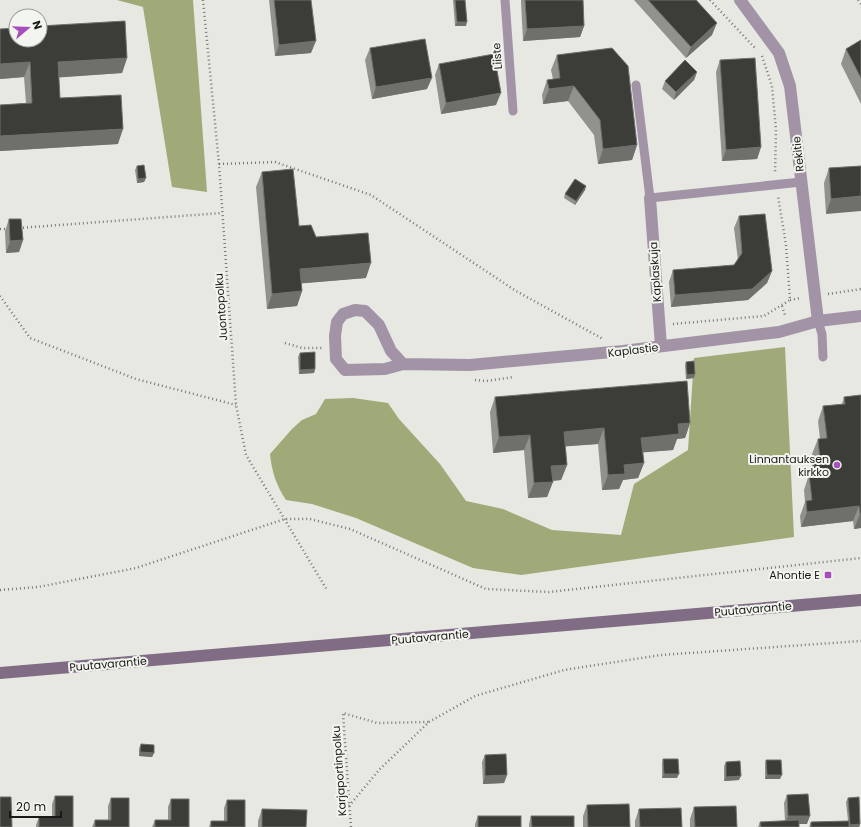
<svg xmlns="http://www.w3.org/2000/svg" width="861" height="827" font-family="Poppins,sans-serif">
	<rect width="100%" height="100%" fill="#e6e8e1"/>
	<g fill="#a0a978">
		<path d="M117 0H193L207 192 172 187 143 7Z"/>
		<path d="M785 347 794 537 521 575 473 568 356 518 312 504 286 500C276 485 272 472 270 454L292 429 302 420 316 414 325 399 353 398 388 403 399 419 440 464 466 501 503 509 552 530 621 535 634 484 688 450 694 358Z"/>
	</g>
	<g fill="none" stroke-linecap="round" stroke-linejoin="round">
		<g stroke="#787975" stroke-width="2.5" stroke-dasharray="1 3" stroke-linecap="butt">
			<path d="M203 0 219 164 236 405 246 455 327 590"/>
			<path d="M710 0 755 48"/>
			<path d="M858 0 861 4"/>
			<path d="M762 56 772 86 776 130 775 173"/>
			<path d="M219 164 275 162 371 195 516 291 603 339"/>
			<path d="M19 228 222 213"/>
			<path d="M0 229H8"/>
			<path d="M828 294 861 289"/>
			<path d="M0 296 30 338 136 379 236 405"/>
			<path d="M790 300 801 298"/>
			<path d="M782 306 785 315"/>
			<path d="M673 324 764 316 790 300 786 245 778 196"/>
			<path d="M285 343 302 348H322"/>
			<path d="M475 380 486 381 514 377"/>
			<path d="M0 590 38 587 136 568 285 519H310L350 529 486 589 549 592 861 558"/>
			<path d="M349 806 379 770 429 722 475 696 564 670 661 655 861 641"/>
			<path d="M351 827 343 713 377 723 429 722"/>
		</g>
		<g stroke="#a294a6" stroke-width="9">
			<path d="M505 0 513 111"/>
			<path d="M636 85 650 198 801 182"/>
			<path d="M818 321 822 334 823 357"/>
		</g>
		<g stroke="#a294a6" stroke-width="12">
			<path d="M740 0 779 53 790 86 818 321"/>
			<path d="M650 198 661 346"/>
			<path d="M403 364 391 351 379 325 365 311 355 310 343 314 337 322 335 336 336 359 345 370 385 369 403 364 470 365 623 351 779 332 818 321 861 316"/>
		</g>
		<path stroke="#816c86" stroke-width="12" d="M0 673 861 600"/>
	</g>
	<g fill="#91928c">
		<path d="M269 0H311V53L275 56Z"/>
		<path d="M453 0H465L466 26H455Z"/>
		<path d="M521 0H583L584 26 580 37 523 41 521 2Z"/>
		<path d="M634 0H696L712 35 686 58Z"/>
		<path d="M0 29 127 58 122 73 59 77 60 98 118 144 0 151V105L26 103 24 77 0 79Z"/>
		<path d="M861 40V104L841 64 846 49Z"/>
		<path d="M370 48 427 89 372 99 365 60Z"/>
		<path d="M557 55 637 145 632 160 598 164 594 135 568 101 543 104 542 95 547 80 553 79 551 70Z"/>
		<path d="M720 60 761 147 757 159 722 161 716 72Z"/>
		<path d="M439 64 496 105 441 114 435 75Z"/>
		<path d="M697 72 694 80 674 100 662 89 665 81Z"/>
		<path d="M137 166 146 178 144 182 137 183 135 170Z"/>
		<path d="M861 166 826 214 824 183 829 168Z"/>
		<path d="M262 172 299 226 316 237 366 278 302 283V291L297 306 267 309 256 187Z"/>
		<path d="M586 186 585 190 575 205 564 198 565 194Z"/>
		<path d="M739 216 772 271 767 283 748 300 671 307 669 282 673 270 734 265 738 260 734 228Z"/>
		<path d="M9 219 23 240 19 252 6 253 5 231Z"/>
		<path d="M300 353 315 369 314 373 299 374 298 357Z"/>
		<path d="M686 362 694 378 686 379 685 366Z"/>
		<path d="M861 395V528L854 529 853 521 801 527 800 516 805 502 804 490 813 462 812 454 818 439H820L818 421 823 406 842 404 844 397Z"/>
		<path d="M495 397 690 423 685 438 677 439 673 450 643 452 644 463 638 478 623 480 619 489 602 490 598 444 565 446 567 465 561 480 553 481 547 497 528 498 524 450 493 453 490 412Z"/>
		<path d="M141 744 154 753 152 757 139 756V748Z"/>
		<path d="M485 755 507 775 504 783 483 784 482 762Z"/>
		<path d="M663 759 677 778H662V763Z"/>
		<path d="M766 760 780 779H765V764Z"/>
		<path d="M726 762 739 780 724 781V766Z"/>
		<path d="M787 795 807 824H799V827H758L760 822 785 821 784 803Z"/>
		<path d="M55 796 73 827H36V825L39 817H52V804Z"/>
		<path d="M111 798 129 827H92L95 820H108V806Z"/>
		<path d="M848 798 860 824 859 827H809L811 822 848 821 846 802Z"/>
		<path d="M171 799 189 827H152L155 820H168V807Z"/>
		<path d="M227 800 245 827H209L211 821H224V808Z"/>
		<path d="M587 805 630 827H583V816Z"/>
		<path d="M694 807 737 827H690V819Z"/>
		<path d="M262 809 306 827H258V821Z"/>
		<path d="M639 809 682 827H635V821Z"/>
		<path d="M478 816 521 827H475V824Z"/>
		<path d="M531 816 574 827H529V824Z"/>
	</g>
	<g fill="#6f706b">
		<path d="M457 22H467L466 26H455Z"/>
		<path d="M717 23 712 35 686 58 691 47Z"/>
		<path d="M584 26 580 37 523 41 527 29Z"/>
		<path d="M316 41 311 53 275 56 279 45Z"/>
		<path d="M127 58 122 73 52 78 58 62Z"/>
		<path d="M30 62 24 77 0 79V64Z"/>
		<path d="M697 72 694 80 674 100 676 92Z"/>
		<path d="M432 78 427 89 372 99 376 87Z"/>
		<path d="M574 86 568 101 543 104 549 89Z"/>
		<path d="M501 93 496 105 441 114 446 103Z"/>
		<path d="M123 129 118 144 0 151V136Z"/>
		<path d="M637 145 632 160 598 164 603 149Z"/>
		<path d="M761 147 757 159 722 161 726 150Z"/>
		<path d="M146 178 144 182 137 183 138 179Z"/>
		<path d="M586 186 585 190 575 205 576 201Z"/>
		<path d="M861 196V211L826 214 831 199Z"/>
		<path d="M23 240 19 252 6 253 10 241Z"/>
		<path d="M371 263 366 278 295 284 300 269Z"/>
		<path d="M772 271 767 283 748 300 671 307 675 295Z"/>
		<path d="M302 291 297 306 267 309 272 294Z"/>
		<path d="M315 369 314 373 299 374 300 370Z"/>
		<path d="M695 374 694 378 686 379 687 375Z"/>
		<path d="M690 423 685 438 677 439 673 450 636 453 641 438 678 424Z"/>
		<path d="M604 428 598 444 558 447 564 432Z"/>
		<path d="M530 435 524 450 493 453 499 437Z"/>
		<path d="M644 463 638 478 623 480 619 489 602 490 608 475 624 465Z"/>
		<path d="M567 465 561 480 546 481 551 466Z"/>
		<path d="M553 482 547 497 528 498 534 483Z"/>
		<path d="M859 506 853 521 801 527 807 512Z"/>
		<path d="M860 514H861V528L854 529Z"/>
		<path d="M140 752 154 753 152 757 139 756Z"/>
		<path d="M664 774H679L677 778H662Z"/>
		<path d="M507 775 504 783 483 784 485 776Z"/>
		<path d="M767 775H782L780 779H765Z"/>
		<path d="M741 776 739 780 724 781 726 777Z"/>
		<path d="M788 816H810L807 824H785Z"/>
		<path d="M860 824 859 827H849L850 825Z"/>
	</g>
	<g fill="#3c3d38" stroke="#6f706b">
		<path d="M274 0H311L316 41 279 45Z"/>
		<path d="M455 0H465L467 22H457Z"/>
		<path d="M525 0H583L584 26 527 29Z"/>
		<path d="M648 0H696L717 23 691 47Z"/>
		<path d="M125 21 127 58 58 62 60 98 121 95 123 129 0 136V105L32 103 30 62 0 64V29L16 28V40H40V26Z"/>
		<path d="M425 39 432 78 376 87 370 48Z"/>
		<path d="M861 40V78L846 49Z"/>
		<path d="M612 48 628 66 637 145 603 149 600 120 574 86 549 89 547 80 560 78 557 55Z"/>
		<path d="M494 54 501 93 446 103 439 64Z"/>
		<path d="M755 58 761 147 726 150 720 60Z"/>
		<path d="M685 60 697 72 676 92 665 81Z"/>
		<path d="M144 165 146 178 138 179 137 166Z"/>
		<path d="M861 166V196L831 199 829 168Z"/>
		<path d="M293 169 299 226 311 225 316 237 368 233 371 263 300 269 302 291 272 294 262 172Z"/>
		<path d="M575 179 586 186 576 201 565 194Z"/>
		<path d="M765 214 772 271 752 289 675 295 673 270 734 265 742 253 739 216Z"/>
		<path d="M9 219H21L23 240 10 241Z"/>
		<path d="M315 352V369L300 370V353Z"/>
		<path d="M694 361 695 374 687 375 686 362Z"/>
		<path d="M687 381 690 423 678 424 679 434 641 438 644 463 624 465 625 474 608 475 604 428 564 432 567 465 551 466 553 482 534 483 530 435 499 437 495 397Z"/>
		<path d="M861 395V514H860L859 506 807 512 806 501 812 500 809 474H814L813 462 820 461 818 439 827 438 823 406 845 404 844 397Z"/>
		<path d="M141 744 154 745V753L140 752Z"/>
		<path d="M506 754 507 775 485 776V755Z"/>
		<path d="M663 759H678L679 774H664Z"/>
		<path d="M766 760H781L782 775H767Z"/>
		<path d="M740 761 741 776 726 777V762Z"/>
		<path d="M808 794 810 816H788L787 795Z"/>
		<path d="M55 796H73V827H39V817H55Z"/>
		<path d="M0 797H11L12 827H0Z"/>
		<path d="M859 797 860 824 850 825 848 798Z"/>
		<path d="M111 798H129V827H95V820H111Z"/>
		<path d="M171 799H189V827H155V820H171Z"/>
		<path d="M227 800H245V827H211V821H227Z"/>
		<path d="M629 804 630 827H588L587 805Z"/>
		<path d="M736 806 737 827H695L694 807Z"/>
		<path d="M681 808 682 827H640L639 809Z"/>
		<path d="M262 809 307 810 306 827H262Z"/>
		<rect x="478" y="816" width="43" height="11"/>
		<path d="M531 816H574V827H532Z"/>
		<path d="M799 820V827H761L760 822Z"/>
		<path d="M849 821V827H811V822Z"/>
	</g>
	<g fill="#a64fbc" stroke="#f3f5ef" stroke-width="1.5">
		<circle cx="837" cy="465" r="4"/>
		<rect x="824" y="571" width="8" height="8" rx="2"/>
	</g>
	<g text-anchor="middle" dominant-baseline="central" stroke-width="4" stroke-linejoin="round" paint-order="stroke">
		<g font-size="11" fill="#191917" stroke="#f3f5ef">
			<text transform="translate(497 56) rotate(-94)">Liiste</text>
			<text transform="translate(798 154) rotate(-96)">Rekitie</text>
			<text transform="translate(655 272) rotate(-94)">Kaplaskuja</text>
			<text transform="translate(221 307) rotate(-94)">Juontopolku</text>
			<text transform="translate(633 350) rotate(-7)">Kaplastie</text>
			<text transform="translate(753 609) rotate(-5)">Puutavarantie</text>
			<text transform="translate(430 637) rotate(-5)">Puutavarantie</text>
			<text transform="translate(108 664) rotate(-5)">Puutavarantie</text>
			<text transform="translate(339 771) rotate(-94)">Karjaportinpolku</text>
		</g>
		<g font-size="11" fill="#191917" stroke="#f3f5ef" text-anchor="end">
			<text x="829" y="459">Linnantauksen<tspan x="829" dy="13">kirkko</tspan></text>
			<text x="820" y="575">Ahontie E</text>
		</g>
	</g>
	<g transform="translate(28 28) rotate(71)"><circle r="19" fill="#f3f5ef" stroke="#9c9d99"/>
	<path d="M0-3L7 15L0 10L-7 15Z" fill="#a64fbc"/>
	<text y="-6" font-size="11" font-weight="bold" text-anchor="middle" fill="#191917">N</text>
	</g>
	<path d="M10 811v6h51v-6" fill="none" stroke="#191917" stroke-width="2"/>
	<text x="16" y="811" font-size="12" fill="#191917" stroke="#f3f5ef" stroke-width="3" paint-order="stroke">20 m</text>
</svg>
